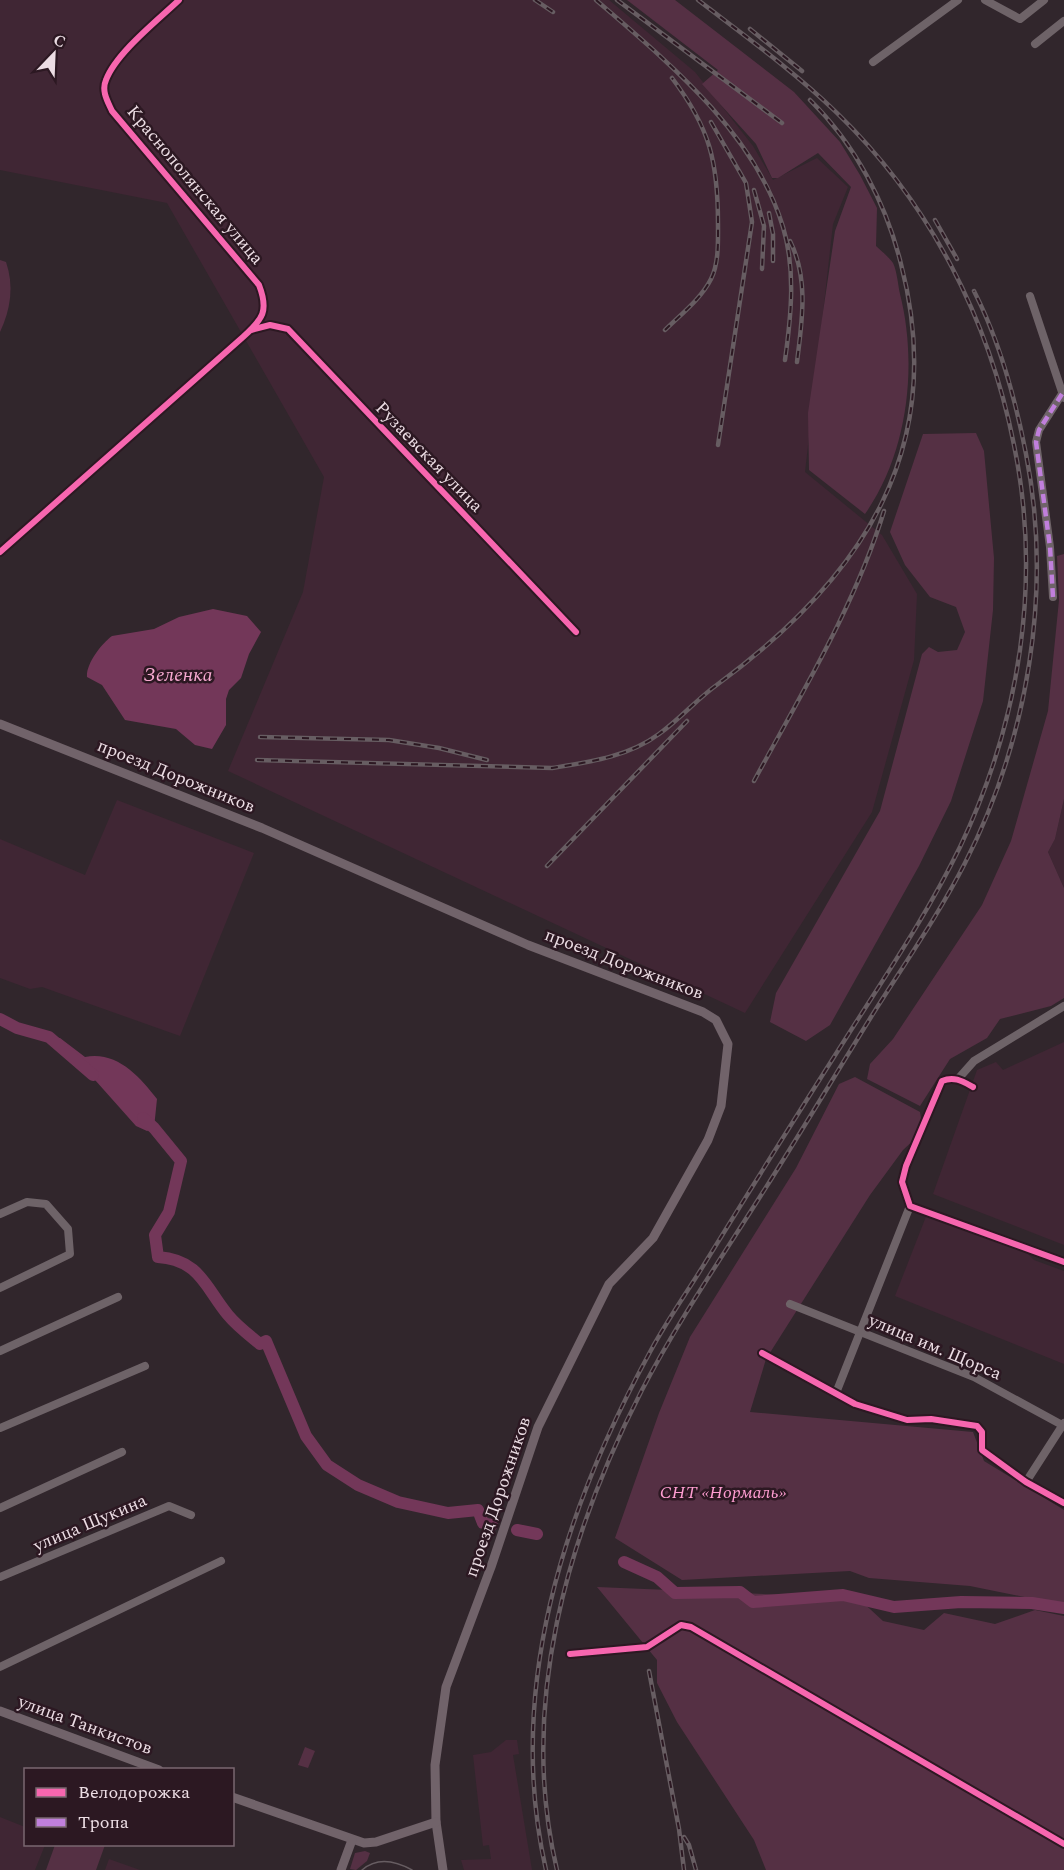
<svg xmlns="http://www.w3.org/2000/svg" width="1064" height="1870" font-family="Spectral,serif">
	<rect width="100%" height="100%" fill="#31262c"/>
	<g fill="#402634">
		<path d="M0 0H609L695 72 753 146 773 180 817 158 848 187 833 224 805 472 882 535 917 594 914 660 872 812 745 1013 228 771 303 592 324 477 167 203 0 170Z"/>
		<path d="M1064 799V888L1048 852 1055 839Z"/>
		<path d="M117 800 254 853 180 1036 42 987 30 989 0 978V839L85 875Z"/>
		<path d="M1064 1042V1245L933 1194 977 1070 996 1062 1003 1070Z"/>
		<path d="M927 1214 1025 1251 1034 1260 1064 1271V1364L895 1296Z"/>
		<path d="M506 1740H517L519 1754 513 1755 532 1870H464L461 1860 491 1859 489 1845 483 1846 473 1755 491 1752Z"/>
		<path d="M0 1817 25 1827 26 1844 45 1845 35 1870H0Z"/>
		<path d="M109 1859 140 1870H105Z"/>
	</g>
	<g fill="#553044">
		<path d="M627 0H675L794 92 840 142 860 175 877 208 876 246C881 251 889 257 893 263 897 271 898 285 900 294 918 365 908 453 865 514L809 470 808 413 835 231 851 187 818 153 778 178H772L756 144 702 84 718 70Z"/>
		<path d="M0 260 6 262C14 285 11 309 0 332Z"/>
		<path d="M976 433 984 451 994 558 993 610 983 701 951 801 919 866 830 1025 806 1041 770 1022 776 993 880 811 922 654 929 647 938 652 957 650 965 632 956 607 930 597 905 565 890 532 923 434Z"/>
		<path d="M1064 554V799L1055 839 1048 852 1064 888V998L1051 1006 1000 1019 987 1038 950 1059 920 1106 867 1079 870 1064 893 1039 982 905 1011 841 1048 711 1059 600 1057 556Z"/>
		<path d="M855 1077 920 1112 922 1125 918 1136 903 1150 870 1195 766 1359 750 1412 973 1432 984 1461 1064 1510V1605L970 1586 869 1578 850 1571 682 1580 615 1538 659 1413 690 1337 796 1168 839 1084Z"/>
		<path d="M597 1587 858 1598 883 1621 924 1630 944 1613 995 1624 1035 1610 1064 1616V1870H766L754 1840 677 1722 657 1683V1660Z"/>
		<path d="M305 1747 315 1751 308 1768 298 1765Z"/>
		<path d="M55 1845V1844L105 1845 96 1870H46Z"/>
		<path d="M365 1851 370 1853 367 1861 356 1870 350 1869 355 1853Z"/>
	</g>
	<g fill="#733759">
		<path d="M213 609 247 616 261 632 249 654 241 678 229 690 226 699V725L212 749 195 745 176 729 125 720 102 685 87 677C86 664 101 644 112 636L154 629 179 617Z"/>
		<path d="M49 1037 60 1038 85 1057C117 1051 139 1076 157 1099L154 1128 147 1131 136 1126 79 1062Z"/>
	</g>
	<g fill="none" stroke-linecap="round" stroke-linejoin="round">
		<g stroke="#733759" stroke-width="12">
			<path d="M0 1019 17 1028 49 1037 93 1075"/>
			<path d="M143 1118 154 1128 181 1161 169 1212 155 1235 158 1257C200 1260 205 1287 228 1315 237 1326 249 1335 260 1344L266 1341 306 1436 327 1465 358 1485 398 1502 448 1513 478 1510 483 1523 492 1525"/>
			<path d="M517 1530 537 1534"/>
			<path d="M624 1562 657 1577 675 1593 740 1592 753 1602 843 1595 894 1607 961 1602 1032 1603 1064 1608"/>
		</g>
		<g stroke="#6e6368" stroke-width="8">
			<path d="M985 0 1020 19 1044 0"/>
			<path d="M1035 44 1064 21"/>
			<path d="M873 62 958 0"/>
			<path d="M1030 296 1064 398"/>
			<path d="M252 330 270 325 288 329 576 632"/>
			<path d="M0 552 243 337C263 319 269 311 259 285L112 111C108 102 101 91 106 80 116 53 158 20 179 0"/>
			<path d="M1053 597 1050 547 1036 442 1039 430 1062 394"/>
			<path d="M958 1079 974 1061 1064 1006"/>
			<path d="M973 1087C962 1081 954 1076 942 1081L906 1166 902 1182 910 1206 1064 1262"/>
			<path d="M0 1214 27 1202 46 1204 68 1229 70 1254 0 1288"/>
			<path d="M790 1304 974 1377 1064 1426"/>
			<path d="M0 1351 118 1297"/>
			<path d="M762 1353 855 1404 907 1420 931 1419 977 1426 982 1432V1450L1026 1482 1064 1503"/>
			<path d="M836 1393 910 1206"/>
			<path d="M0 1428 145 1366"/>
			<path d="M1026 1482 1064 1423"/>
			<path d="M0 1508 122 1452"/>
			<path d="M0 1577 169 1506 191 1515"/>
			<path d="M570 1654 647 1647 681 1625 691 1627 1064 1844"/>
			<path d="M0 1667 221 1561"/>
		</g>
		<g stroke="#71636a" stroke-width="9">
			<path d="M0 724 262 828 528 945 703 1012 716 1020 728 1044 721 1106 708 1140 653 1238 609 1284 538 1427 491 1567 446 1687 435 1765 436 1822 443 1870"/>
			<path d="M0 1711 159 1770"/>
			<path d="M232 1797 364 1843 376 1842 436 1822"/>
			<path d="M341 1870 352 1840"/>
		</g>
		<path stroke="#675d62" stroke-width="1.5" d="M362 1870C378 1856 396 1861 412 1870"/>
		<defs>
			<g id="rail">
				<path d="M535 0 553 12"/>
				<path d="M596 0C668 62 755 133 783 227 796 270 791 317 785 360"/>
				<path d="M617 0 782 123"/>
				<path d="M750 29 802 71"/>
				<path d="M711 122 746 183 752 222 718 445"/>
				<path d="M754 190 764 226 762 269"/>
				<path d="M769 213 773 234V261"/>
				<path d="M935 220 957 259"/>
				<path d="M790 241C809 279 802 321 797 362"/>
				<path d="M665 330C680 315 701 299 711 279 719 263 718 241 718 224 718 162 710 128 672 78"/>
				<path d="M260 737 389 740 439 748 487 760"/>
				<path d="M257 760 552 768C589 762 628 757 659 734 680 719 697 699 718 684 862 578 949 449 901 264 886 203 855 144 810 100"/>
				<path d="M754 781C801 694 855 606 884 511"/>
				<path d="M547 866 687 721"/>
				<path d="M649 1671 679 1829 684 1870"/>
				<path d="M684 1837 689 1845 696 1870"/>
				<path d="M546 1870C505 1690 564 1510 650 1352 665 1324 683 1298 700 1271 748 1193 797 1115 846 1038 886 975 928 913 960 847 1020 721 1042 581 1014 445 989 319 930 203 837 113 795 72 745 36 698 0"/>
				<path d="M557 1870C518 1706 567 1536 642 1390 678 1321 722 1257 763 1192 800 1134 835 1075 871 1017 903 966 938 916 965 863 1028 739 1053 591 1026 454 1015 397 1000 342 974 291"/>
			</g>
		</defs>
		<use href="#rail" stroke="#675d62" stroke-width="4.5"/>
		<use href="#rail" stroke="#2c1822" stroke-width="2" stroke-dasharray="7" stroke-linecap="butt"/>
		<path stroke="#c07fdc" stroke-width="4.5" stroke-dasharray="9 4.5" stroke-linecap="butt" d="M1053 597 1050 547 1036 442 1039 430 1062 394"/>
		<defs>
			<g id="cycleway">
				<path d="M251 330 270 325 288 329 576 632"/>
				<path d="M0 552 243 337C263 319 269 311 259 285L112 111C108 102 101 91 106 80 116 53 158 20 179 0"/>
				<path d="M973 1087C962 1081 954 1076 942 1081L906 1166 902 1182 910 1206 1064 1262"/>
				<path d="M762 1353 855 1404 907 1420 931 1419 977 1426 982 1432V1450L1026 1482 1064 1503"/>
				<path d="M570 1654 647 1647 681 1625 691 1627 1064 1844"/>
			</g>
		</defs>
		<use href="#cycleway" stroke="#2c1822" stroke-width="10"/>
		<use href="#cycleway" stroke="#f766af" stroke-width="6"/>
	</g>
	<g text-anchor="middle" dominant-baseline="central" stroke-width="5" stroke-linejoin="round" paint-order="stroke">
		<g font-size="18" fill="#ecdde4" stroke="#2c1822">
			<text transform="translate(195 185) rotate(50)">Краснополянская улица</text>
			<text transform="translate(429 457) rotate(46)">Рузаевская улица</text>
			<text transform="translate(176 776) rotate(22)">проезд Дорожников</text>
			<text transform="translate(624 964) rotate(21)">проезд Дорожников</text>
			<text transform="translate(935 1347) rotate(23)">улица им. Щорса</text>
			<text transform="translate(498 1497) rotate(-71)">проезд Дорожников</text>
			<text transform="translate(90 1523) rotate(-23)">улица Щукина</text>
			<text transform="translate(85 1725) rotate(20)">улица Танкистов</text>
		</g>
		<g font-size="18" font-style="italic" fill="#fe9dd1" stroke="#2c1822">
			<text x="723" y="1492">СНТ «Нормаль»</text>
		</g>
		<g font-size="20" font-style="italic" fill="#f8aad2" stroke="#2c1822">
			<text x="178" y="675">Зеленка</text>
		</g>
	</g>
	<rect x="24" y="1768" width="210" height="78" fill="#2c1822" stroke="#796770" stroke-width="1.5"/>
	<rect x="36" y="1788" width="30" height="9" fill="#f766af" stroke="#796770" stroke-width="1.5"/>
	<text x="78" y="1798" font-size="18" fill="#ecdde4">Велодорожка</text>
	<rect x="36" y="1818" width="30" height="9" fill="#c07fdc" stroke="#796770" stroke-width="1.5"/>
	<text x="78" y="1828" font-size="18" fill="#ecdde4">Тропа</text>
	<g transform="translate(54 54) rotate(23)" stroke="#2c1822" stroke-width="4.5" paint-order="stroke">
	<path d="M0-4.5L10 22L0 15L-10 22Z" fill="#ecdde4"/>
	<text y="-9" font-size="16" font-weight="bold" text-anchor="middle" fill="#ecdde4">С</text>
	</g>
</svg>
